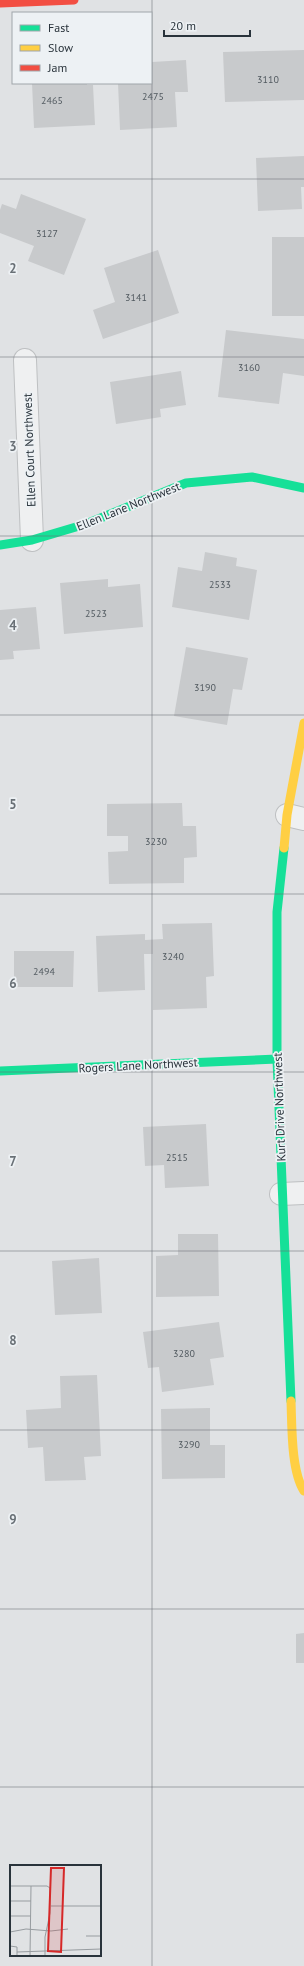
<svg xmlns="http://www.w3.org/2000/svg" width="304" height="1966" font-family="'PT Sans',sans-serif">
	<rect width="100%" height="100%" fill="#e0e2e4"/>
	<g fill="#c8cacc">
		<path d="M304 50V100L225 102 223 52Z"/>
		<path d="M186 60 188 92H175L177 127 120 130 118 83H151L152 62Z"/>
		<path d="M32 83H87V85H93L95 125 34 128Z"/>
		<path d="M304 156V187H301L302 209 258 211 256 158Z"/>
		<path d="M21 194 86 219 64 275 28 261 34 246 0 233V210L2 204 16 209Z"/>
		<rect x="272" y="237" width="32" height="79"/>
		<path d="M158 250 179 313 103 339 93 310 115 302 104 268Z"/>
		<path d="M226 330 304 339V376L283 373 279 404 218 397Z"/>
		<path d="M181 371 186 405 160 409 161 417 116 424 110 382Z"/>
		<path d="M205 552 237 558 236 566 257 570 249 620 172 607 178 567 202 571Z"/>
		<path d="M108 579V587L140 584 143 627 64 634 60 583Z"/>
		<path d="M36 607 40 649 13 651 14 659 0 660V610Z"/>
		<path d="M186 647 248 658 242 690 233 689 227 725 174 716Z"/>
		<path d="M182 803 183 826H196L197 857 184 858V883L109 884 108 852 128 851V836H107V804Z"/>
		<path d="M212 923 214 976 206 977 207 1008 153 1010V954H144L145 990 98 992 96 936 145 934V940L163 939 162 924Z"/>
		<path d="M14 951H74L73 987H14Z"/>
		<path d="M206 1124 209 1186 165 1188 164 1165 145 1166 143 1127Z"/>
		<path d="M178 1234H218L219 1296 156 1297V1256L178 1255Z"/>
		<path d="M99 1258 102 1313 55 1315 52 1261Z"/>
		<path d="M219 1322 224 1357 210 1359 214 1385 162 1392 159 1367 148 1368 143 1332Z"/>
		<path d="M97 1375 101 1456 84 1457 86 1480 45 1481 43 1447 28 1448 26 1410 61 1408 60 1376Z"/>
		<path d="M210 1408V1445H225V1478L162 1479 161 1409Z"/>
		<path d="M304 1633V1663H296V1634Z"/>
	</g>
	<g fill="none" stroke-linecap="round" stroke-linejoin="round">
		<defs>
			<g id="street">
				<path d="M25 360 32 540"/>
				<path d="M287 815 304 819"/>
				<path d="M281 1194 304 1193"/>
			</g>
		</defs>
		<use href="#street" stroke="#bec0c2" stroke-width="24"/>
		<use href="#street" stroke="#eff0f1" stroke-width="22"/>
		<g stroke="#16e098" stroke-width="9">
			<path d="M0 545 32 540 86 524 186 483 252 477 304 488"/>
			<path d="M284 848 277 912V1059L291 1401"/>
			<path d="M0 1071 277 1059"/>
		</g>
		<g stroke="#ffcf43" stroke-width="9">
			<path d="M284 848 287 815 304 723"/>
			<path d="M291 1401C292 1426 291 1471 304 1491"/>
		</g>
		<path stroke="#f24e42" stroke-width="9" d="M0 3 74 0"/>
	</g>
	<path fill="none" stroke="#697076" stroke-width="1" stroke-opacity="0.55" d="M152 0V1966M0 179H304M0 357H304M0 536H304M0 715H304M0 894H304M0 1072H304M0 1251H304M0 1430H304M0 1609H304M0 1787H304"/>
	<g text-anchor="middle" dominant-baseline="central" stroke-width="3.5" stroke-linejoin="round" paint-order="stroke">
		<g font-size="10" fill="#525a60">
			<text x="268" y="79">3110</text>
			<text x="153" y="96">2475</text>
			<text x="52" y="100">2465</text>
			<text x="47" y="233">3127</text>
			<text x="136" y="297">3141</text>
			<text x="249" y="367">3160</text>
			<text x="220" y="584">2533</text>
			<text x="96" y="613">2523</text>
			<text x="205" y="687">3190</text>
			<text x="156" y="841">3230</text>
			<text x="173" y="956">3240</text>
			<text x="44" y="971">2494</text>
			<text x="177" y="1157">2515</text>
			<text x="184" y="1353">3280</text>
			<text x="189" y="1444">3290</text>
		</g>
		<g font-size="12" fill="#29333b" stroke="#edf1f4">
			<text transform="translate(29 450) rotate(-92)">Ellen Court Northwest</text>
			<text transform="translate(128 506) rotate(-22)">Ellen Lane Northwest</text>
			<text transform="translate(138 1065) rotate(-3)">Rogers Lane Northwest</text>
			<text transform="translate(279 1107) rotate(-92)">Kurt Drive Northwest</text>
		</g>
	</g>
	<g transform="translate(10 1865)">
		<rect width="91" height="91" fill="#e0e2e4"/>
		<path fill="none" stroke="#979ca0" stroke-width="1" d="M0 21H37L40 23V48L35 72V91M0 36H21M41 41H91M0 51H21M0 67 16 64 41 66 58 64M76 71H91M0 81 7 82V91M7 87 91 84M20 91 21 21"/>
		<path fill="#d62828" fill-opacity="0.15" stroke="#d62828" stroke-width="2" d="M41 3H54L51 87 38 86Z"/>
		<rect width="91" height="91" fill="none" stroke="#29333b" stroke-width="2"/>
	</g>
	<g font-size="13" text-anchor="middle" font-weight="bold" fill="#697076" stroke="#edf1f4" stroke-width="3.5" stroke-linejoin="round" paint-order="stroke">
		<text x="13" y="273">2</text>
		<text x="13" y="451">3</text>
		<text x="13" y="630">4</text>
		<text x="13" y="809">5</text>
		<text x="13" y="988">6</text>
		<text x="13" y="1166">7</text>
		<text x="13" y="1345">8</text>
		<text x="13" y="1524">9</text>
	</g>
	<rect x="12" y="12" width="140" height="72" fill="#edf1f4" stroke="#9fa5aa"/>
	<rect x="20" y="25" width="20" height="6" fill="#16e098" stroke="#9fa5aa"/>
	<text x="48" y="32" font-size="12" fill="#29333b">Fast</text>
	<rect x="20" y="45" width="20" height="6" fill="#ffcf43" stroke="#9fa5aa"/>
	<text x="48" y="52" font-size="12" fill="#29333b">Slow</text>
	<rect x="20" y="65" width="20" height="6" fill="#f24e42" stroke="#9fa5aa"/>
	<text x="48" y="72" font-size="12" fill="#29333b">Jam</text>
	<path d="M164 30v6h86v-6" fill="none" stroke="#29333b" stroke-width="2"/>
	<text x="170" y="30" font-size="12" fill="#29333b" stroke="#edf1f4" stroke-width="3" paint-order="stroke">20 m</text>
</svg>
